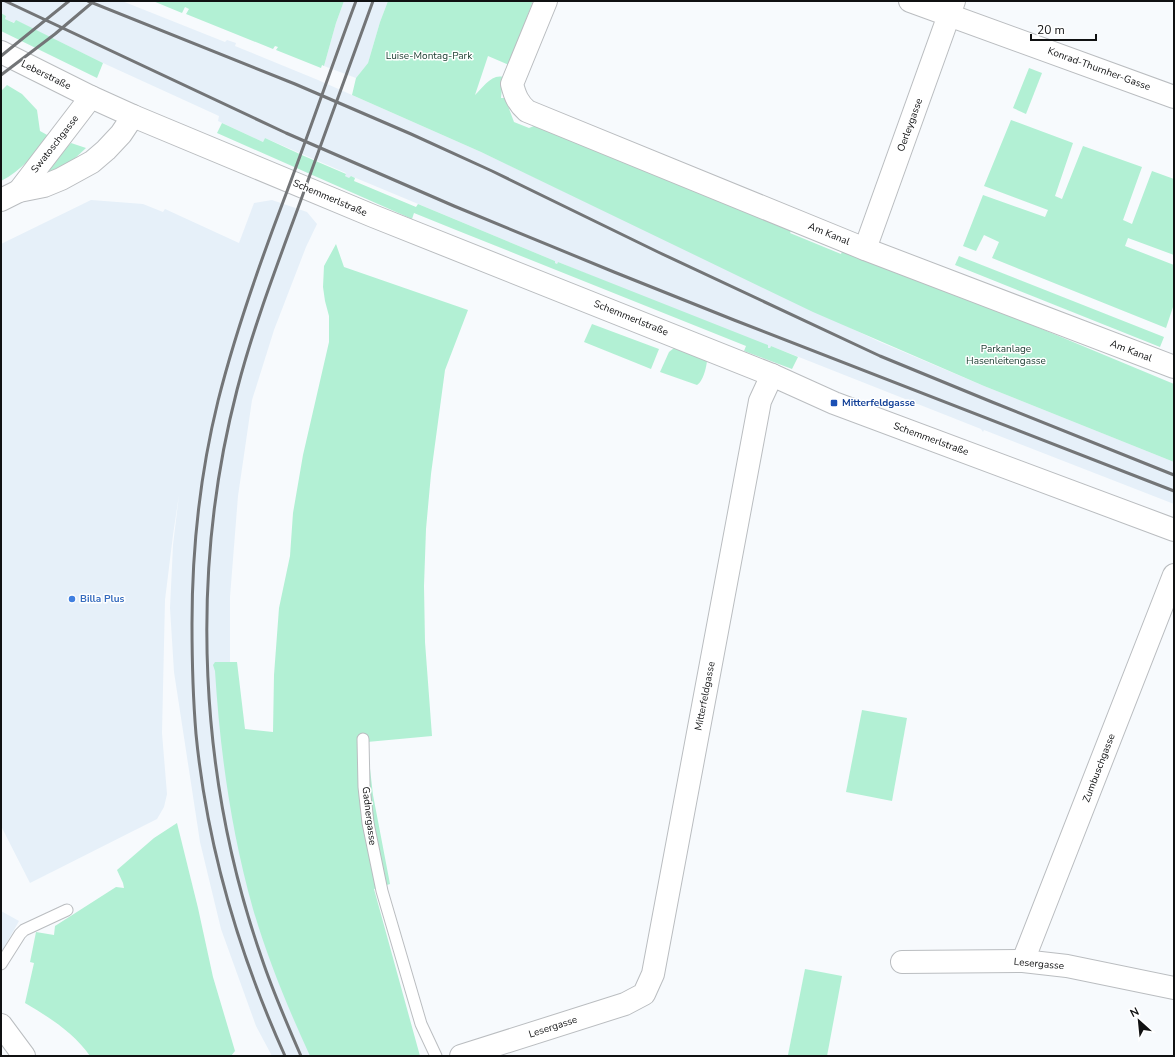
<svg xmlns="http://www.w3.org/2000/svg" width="1175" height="1057" font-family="'Nunito Sans',sans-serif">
	<rect width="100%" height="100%" fill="#f7fafd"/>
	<g fill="#e6f0f9">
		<path d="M1 1H122L225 42 227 40 236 43 235 46 318 80 481 152 880 342 984 386 1174 462V504L984 430 983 432 981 429 771 346 770 348H767L558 262 557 264 554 263 555 261 351 176 350 179 345 176 346 173 265 138 263 142 218 121 219 116 103 63 17 21 15 23 5 19 6 16 1 13Z"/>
		<path d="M344 1H388L380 22 368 63 356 78 324 66 336 23Z"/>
		<path d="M91 200 143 204 163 212 165 209 239 243 254 203 272 200 307 212 317 224 306 247 274 330 252 400 238 496 230 597V667L233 734 322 1056H272L256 1026 221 929 200 842 174 672 170 608 173 545 179 495 173 535 165 600 162 733 167 794 164 807 157 819 30 883 1 826V244Z"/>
		<path d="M1 911 19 921 1 953Z"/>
	</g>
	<g fill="#b2f0d4">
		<path d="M153 1H344L336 23 324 66 322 65 321 68 276 50 278 47 275 46 273 49 186 14 189 9 185 7 182 13Z"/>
		<path d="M388 1H533L509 65 488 56 475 95C483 88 491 74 503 77L501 98H505L514 122 529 128 534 126 792 229 790 233 841 254 843 249 948 290 1174 384V462L984 386 813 312 481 152 352 95 356 78 368 63 380 22Z"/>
		<path d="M1 13 6 16 5 19 14 23 16 20 103 63 97 78 1 31Z"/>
		<path d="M1029 68 1042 73 1026 114 1013 108Z"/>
		<path d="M7 85 22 94 37 110 40 131 49 136C35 154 21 171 1 181V91Z"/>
		<path d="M1011 120 1073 143 1055 196 1062 199 1083 146 1142 167 1123 220 1132 224 1152 171 1174 179V255L1128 238 1125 246 1174 265V304L1166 328 992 258 999 242 984 235 976 251 963 246 983 195 1045 217 1048 210 984 186Z"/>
		<path d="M222 123 263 142 265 138 304 156 346 174 345 176 349 178 351 176 355 178 354 181 416 207 418 204 555 261V263L557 264 558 262 768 345V348H770L771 346 798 357 792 369 744 351 746 346 456 230 414 213 412 219 217 133Z"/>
		<path d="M71 143 86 148 72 161 47 173 46 170Z"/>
		<path d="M336 244 344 267 468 310 445 370 431 474 426 529 424 586 425 642 432 736 367 742 373 795 390 884 374 889 420 1056H310C288 1008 268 960 253 909 231 831 220 751 215 671L213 665 215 662H237L245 729 273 732 274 675 279 608 290 556 293 513 303 455 329 342V316L325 301 323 287 324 266Z"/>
		<path d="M959 256 1164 337 1160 347 955 265Z"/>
		<path d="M592 324 659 349 651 369 584 342Z"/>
		<path d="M674 348 707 361C706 369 703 381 697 385L660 372 669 352Z"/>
		<path d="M862 710 907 718 892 801 846 792Z"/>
		<path d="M177 823 198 908 213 977 235 1051 231 1056H90C74 1033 49 1017 25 1003L34 963 30 962 36 932 54 935 55 926 116 887 124 888 123 883 117 870 154 838Z"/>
		<path d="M805 969 842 976 827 1056 788 1055Z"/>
	</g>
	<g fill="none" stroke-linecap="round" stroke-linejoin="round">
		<defs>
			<g id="lane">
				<path d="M363 739 364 787 368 823 382 891 421 1024 436 1056"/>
				<path d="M1 964 20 934 24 930 67 910"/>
			</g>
			<g id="street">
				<path d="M546 1 512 84C515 96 518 103 527 111L865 249 1174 367"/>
				<path d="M910 1 1174 97"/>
				<path d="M865 249 954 1"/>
				<path d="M1023 961 1174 575"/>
				<path d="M902 962 1023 961 1067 966 1174 988"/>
				<path d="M461 1056 625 1004 644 994 653 974 760 401 772 375"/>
			</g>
			<path id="secondary" d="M1 52 91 97"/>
			<g id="primary">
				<path d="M19 191 91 97 133 116 373 216 772 375 834 403 1174 530"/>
				<path d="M1 200 19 191 44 186 61 179 92 162 106 150 121 134 133 116"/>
				<path d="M1 1025 24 1056"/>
			</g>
		</defs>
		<use href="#lane" stroke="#babdc0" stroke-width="13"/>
		<use href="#street" stroke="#babdc0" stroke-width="24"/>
		<use href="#secondary" stroke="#babdc0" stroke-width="24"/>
		<use href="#primary" stroke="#babdc0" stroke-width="24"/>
		<use href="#lane" stroke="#fff" stroke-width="11"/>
		<use href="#street" stroke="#fff" stroke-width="22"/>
		<use href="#secondary" stroke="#fff" stroke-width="22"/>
		<use href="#primary" stroke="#fff" stroke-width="22"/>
		<g stroke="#737577" stroke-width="3">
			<path d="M5 1 286 133 454 206 614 272 734 320 1174 491"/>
			<path d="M88 1 295 84 411 134 492 171 658 252 880 356 992 402 1174 475"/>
			<path d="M1 56 69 1"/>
			<path d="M1 75 55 34 94 1"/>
			<path d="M285 1056C239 954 207 846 196 734 193 698 192 661 192 624 192 549 200 474 218 401 235 333 258 268 283 202 308 136 331 68 356 1"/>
			<path d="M301 1056C287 1024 273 992 262 959 199 779 189 575 237 390 253 328 276 268 298 208 323 139 348 70 373 1"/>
		</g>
	</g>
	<rect fill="#1a4fb4" stroke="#fff" stroke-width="1.5" x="830" y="399" width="8" height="8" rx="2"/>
	<circle fill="#3f7fe0" stroke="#fff" stroke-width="1.5" cx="72" cy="599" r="4"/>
	<g text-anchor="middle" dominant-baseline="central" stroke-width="3" stroke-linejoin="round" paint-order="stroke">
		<g font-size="10" fill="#17392c" stroke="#fff">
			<text x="429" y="56">Luise-Montag-Park</text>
			<text x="1006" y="349">Parkanlage<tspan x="1006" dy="12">Hasenleitengasse</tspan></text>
		</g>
		<g font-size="10" fill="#101112" stroke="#fff">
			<text transform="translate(1099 69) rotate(20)">Konrad-Thurnher-Gasse</text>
			<text transform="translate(46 75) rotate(26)">Leberstraße</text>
			<text transform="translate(910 125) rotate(-70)">Oerleygasse</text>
			<text transform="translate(55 144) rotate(-52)">Swatoschgasse</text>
			<text transform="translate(330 198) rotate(23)">Schemmerlstraße</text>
			<text transform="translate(829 234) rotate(22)">Am Kanal</text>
			<text transform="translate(631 318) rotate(22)">Schemmerlstraße</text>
			<text transform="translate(1131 351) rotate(21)">Am Kanal</text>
			<text transform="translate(931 439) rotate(20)">Schemmerlstraße</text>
			<text transform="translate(705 696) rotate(-79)">Mitterfeldgasse</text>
			<text transform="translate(1099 768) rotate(-69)">Zumbuschgasse</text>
			<text transform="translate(369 816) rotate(83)">Gadnergasse</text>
			<text transform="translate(1039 964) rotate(5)">Lesergasse</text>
			<text transform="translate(553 1027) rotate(-18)">Lesergasse</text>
		</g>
		<g font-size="10" font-weight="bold" fill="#164399" stroke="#fff" text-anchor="start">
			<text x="842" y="403">Mitterfeldgasse</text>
		</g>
		<g font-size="10" font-weight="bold" fill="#366cbe" stroke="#fff" text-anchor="start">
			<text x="80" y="599">Billa Plus</text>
		</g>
	</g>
	<rect width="1175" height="1057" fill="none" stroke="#101112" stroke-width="4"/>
	<g transform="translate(1139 1021) rotate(333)" stroke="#ffffff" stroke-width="3" paint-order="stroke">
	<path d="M0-3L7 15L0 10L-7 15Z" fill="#101112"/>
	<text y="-6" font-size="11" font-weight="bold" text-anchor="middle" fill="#101112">N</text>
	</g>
	<path d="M1031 34v6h65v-6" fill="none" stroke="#101112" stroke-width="2"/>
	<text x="1037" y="34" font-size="12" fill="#101112" stroke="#ffffff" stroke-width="3" paint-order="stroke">20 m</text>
</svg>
